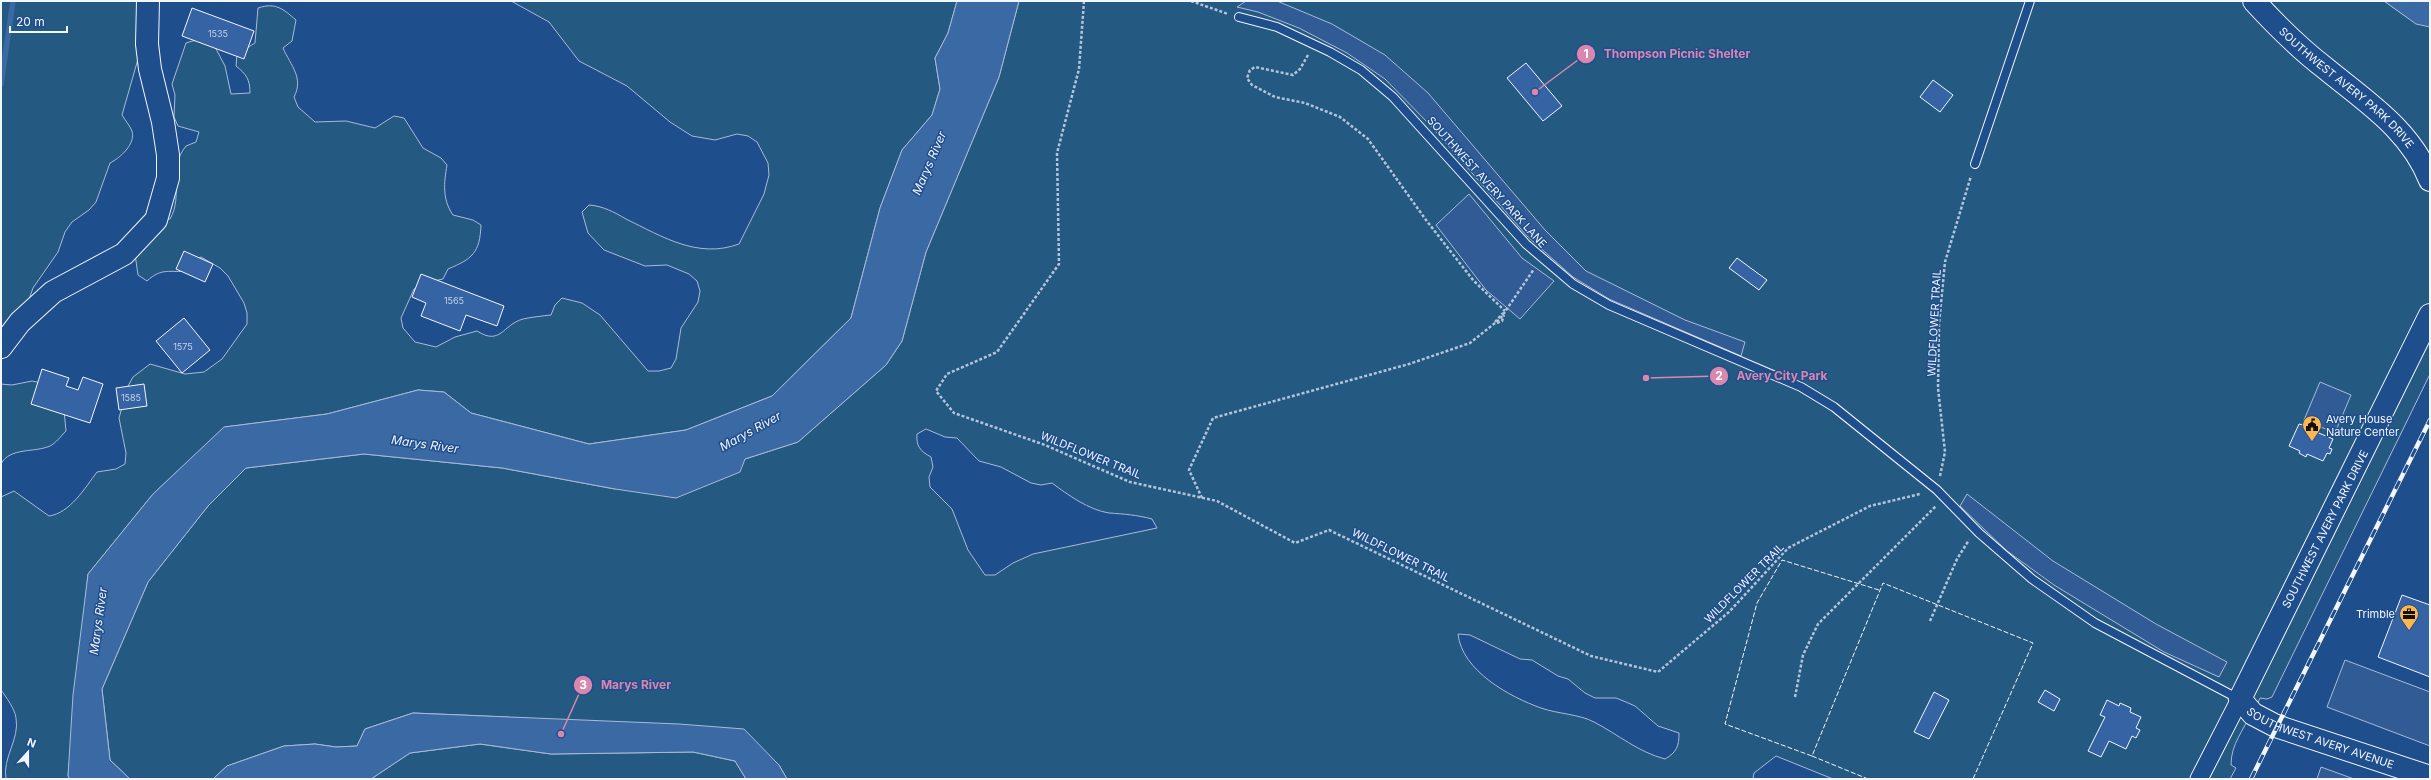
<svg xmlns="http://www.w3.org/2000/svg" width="2431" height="780" font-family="Inter,sans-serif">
	<rect width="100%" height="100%" fill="#1f4e8c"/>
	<g fill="#245a82" stroke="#a8bbd7" fill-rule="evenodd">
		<path d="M1 1H148L142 45 122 115C125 120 130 126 132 131 136 144 120 158 110 163L96 202 89 210 72 222 65 232 58 252 33 288 22 319 1 347Z"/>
		<path d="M511 1H957L948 33 935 58 940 89 932 115 902 150 880 208 851 318 772 396 686 430 589 444 471 413 444 392 418 390 327 414 225 427 153 494 88 574 68 776 70 779H6C2 758 20 739 16 718 15 709 6 697 1 690V497L14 491 49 516C70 513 85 488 97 472L116 469 125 464 126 453 119 418 128 386 133 377 150 364 185 374 204 372 222 359 247 324V313L244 303 228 276 220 268 201 257 191 261 188 271C170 273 162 267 147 281L138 275 135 254 159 219H170C184 195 167 169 186 146L196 142 199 132 178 126 174 117 175 95 172 84 186 43 196 40 215 47 225 66 231 94 250 93C250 79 246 74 236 66L237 54 255 43 258 8C276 2 283 9 296 20L292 41 283 48C291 66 304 78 294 97L298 107 315 122 346 121 375 128 394 116 404 118 423 148 441 158 447 165C444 183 442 199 453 215L473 220 481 225C480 253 472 259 448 269L443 279 424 283 414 289 401 318 403 328 415 342 436 347 455 337 477 331C501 346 502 325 523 319 532 317 542 316 551 315L555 305 562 298 582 303 600 315 648 371H659L671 368 676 359 681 328 698 302 700 291 697 281 689 274 667 265 645 266 604 250 588 233 582 212 589 205C603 206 614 212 626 219 663 237 698 259 739 244L764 194 769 175 768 163 757 142 748 136 737 134 715 140 692 136 670 122 627 86 579 61 549 22Z"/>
		<path d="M1019 1H2384L2408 18 2430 14V374L2272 697 2267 699 2260 698 2253 714 2251 712C2244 731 2231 743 2231 765L2236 768 2230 779H1833L1776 756 1754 773 1753 779H787L779 765 507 717 413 713 365 729 357 746 336 747 315 744 284 746 227 766 213 779H130L110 760 102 689 148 582 208 506 246 468 364 454 502 468 615 489 745 459 798 442 886 365 902 341 926 252 999 77ZM926 429 945 437 957 438 979 461 1001 467 1031 483 1041 485 1052 483C1068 495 1089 510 1109 513 1124 514 1137 515 1152 519L1157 528 1033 554 1013 563 995 575H985L968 550 952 509 930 487 929 477 933 467 931 457C920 451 916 446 917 434ZM1458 634 1470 635 1520 659 1532 660 1558 676 1568 679 1585 693 1595 698H1616L1626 702 1635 706 1658 726 1679 733C1679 746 1677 752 1665 759 1638 752 1619 735 1594 722 1579 714 1558 714 1541 708 1510 697 1462 671 1458 634Z"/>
		<path d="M32 381 42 383 63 400 66 431C61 436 56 443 50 446 34 453 10 447 1 464V384L12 385Z"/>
		<path d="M480 744 551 754 693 752 735 761 746 779H371L410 753Z"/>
	</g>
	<g fill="#305b95" stroke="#a8bbd7">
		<path d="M1246 1H1277L1332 24 1385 55 1428 93 1545 230 1586 271 1685 320 1745 342 1741 356 1609 299 1573 277 1527 236 1431 126 1385 79 1347 53 1299 28 1258 12 1237 7Z"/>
		<path d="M1469 194 1522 258 1554 281 1520 319 1486 290 1436 225Z"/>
		<path d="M2320 382 2351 395 2335 433 2304 420Z"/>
		<path d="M1967 494 2053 561 2156 624 2227 662 2219 677 2164 652 2054 585 2007 551 1960 506Z"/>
		<path d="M2345 660 2430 692V746L2327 707Z"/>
		<path d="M2321 767 2354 779H2317Z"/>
	</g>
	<g fill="#3b69a3" stroke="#a8bbd7">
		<path d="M957 1H1019L999 77 926 252 902 341 886 365 798 442 745 459 740 472 676 498 615 489 502 468 364 454 246 468 208 506 148 582 102 689 110 760 130 779H70L68 776 73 695 88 574 153 494 224 427 327 414 418 390 444 392 471 413 589 444 686 430 772 396 851 318 880 208 902 150 932 115 940 89 935 58 948 33Z"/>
		<path d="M2384 1H2430V27L2416 24Z"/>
		<path d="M413 713 679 724 744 729 779 765 787 779H746L735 761 693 752 551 754 480 744 410 753 371 779H213L227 766 284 746 315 744 336 747 357 746 365 729Z"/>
	</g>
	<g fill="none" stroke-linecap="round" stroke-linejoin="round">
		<path stroke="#3b69a3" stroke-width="5.5" d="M1 84 13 1"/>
	</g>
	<g fill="#3563a3" stroke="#f2f6ff">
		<path d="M192 8 254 31 244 59 182 36Z"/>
		<path d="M1526 63 1562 106 1543 121 1507 78Z"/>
		<path d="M1933 80 1953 95 1940 112 1920 97Z"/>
		<path d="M184 251 213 264 205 282 176 269Z"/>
		<path d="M1737 258 1767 280 1759 290 1729 268Z"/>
		<path d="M421 274 504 306 497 326 466 315 460 331 421 316 426 303 412 297Z"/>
		<path d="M184 318 210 350 182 373 156 341Z"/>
		<path d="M42 369 69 378 66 386 78 390 83 377 103 384 90 423 31 404Z"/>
		<path d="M144 384 147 406 119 410 116 388Z"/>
		<path d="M2304 423 2316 428 2314 431 2333 439 2329 448 2332 449 2330 454 2327 453 2323 461 2307 454 2306 457 2299 453 2300 451 2289 446 2299 424 2303 425Z"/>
		<path d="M2402 595 2430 605V677L2378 657Z"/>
		<path d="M2045 690 2060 699 2054 711 2038 702Z"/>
		<path d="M1934 692 1949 700 1929 739 1914 732Z"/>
		<path d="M2107 700 2119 706 2120 703 2131 708 2130 712 2141 717 2136 728 2140 730 2136 738 2132 736 2126 749 2109 741 2101 757 2088 751 2105 717 2100 715Z"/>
	</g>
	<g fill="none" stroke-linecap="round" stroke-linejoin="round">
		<defs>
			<g id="lane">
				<path d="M1239 17 1277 27 1330 52 1361 70 1393 97 1526 244 1573 284 1609 305 1801 387 1834 407 1937 490 1979 533 2032 579 2095 623 2239 699"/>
				<path d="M1975 164 2030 1"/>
			</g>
			<path id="street" d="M2199 779 2240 699"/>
			<g id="secondary">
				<path id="s1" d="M2254 1C2276 25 2299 48 2325 68 2365 101 2410 129 2430 180"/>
				<path id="s2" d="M2430 315 2240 699 2253 714 2276 726 2430 777"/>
				<path d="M1 347 20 322 53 292 124 254 156 220 168 178V155L163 122 150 69 147 44 148 1"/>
			</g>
		</defs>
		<use href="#lane" stroke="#f2f6ff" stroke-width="10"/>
		<use href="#street" stroke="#f2f6ff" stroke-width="19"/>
		<use href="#secondary" stroke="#f2f6ff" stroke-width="24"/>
		<g stroke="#b3c4dc" stroke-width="2.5" stroke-dasharray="3 2" stroke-linecap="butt">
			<path d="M1084 1 1079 69 1057 153 1059 264 997 352 947 374 936 391 954 413 1045 445 1130 482 1217 501 1295 543 1329 530 1591 656 1658 672 1729 612 1788 548 1870 506 1920 494"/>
			<path d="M1191 1 1228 14"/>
			<path d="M1308 55 1300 69 1293 75 1255 67 1250 70 1247 78 1252 85 1275 97 1305 103 1340 117 1368 139 1426 220 1473 280 1505 311"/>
			<path d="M1495 322 1503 313"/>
			<path d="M1497 323 1502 321 1504 315"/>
			<path d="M1940 476 1945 452 1938 388 1939 324 1945 262 1971 176"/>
			<path d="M1202 498 1189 470 1213 418 1409 364 1470 343 1500 319 1534 269"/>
			<path d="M1930 621 1957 559 1969 540"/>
			<path d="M1795 697 1803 655 1818 624 1936 506"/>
		</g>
		<use href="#lane" stroke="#1f4e8c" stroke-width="8"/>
		<use href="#street" stroke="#1f4e8c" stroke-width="17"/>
		<use href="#secondary" stroke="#1f4e8c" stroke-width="22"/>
		<defs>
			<path id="rail" d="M2251 779 2430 420"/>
		</defs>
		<use href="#rail" stroke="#f2f6ff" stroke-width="4.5"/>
		<use href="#rail" stroke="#1f4e8c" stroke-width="3" stroke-dasharray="9" stroke-linecap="butt"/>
		<g stroke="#f2f6ff" stroke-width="1" stroke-dasharray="5 2" stroke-linecap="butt">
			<path d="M1879 590 1782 560 1757 603 1725 724 1812 756 1883 583 2033 643 1973 779"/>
			<path d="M1812 756 1868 779"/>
		</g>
	</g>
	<defs>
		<symbol id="civic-pin" viewBox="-11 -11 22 30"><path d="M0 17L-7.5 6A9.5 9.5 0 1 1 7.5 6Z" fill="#ffb74d" stroke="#1f4e8c"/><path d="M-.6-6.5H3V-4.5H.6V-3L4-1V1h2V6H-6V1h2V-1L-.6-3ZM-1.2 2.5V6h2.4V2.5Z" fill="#111"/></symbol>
		<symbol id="office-pin" viewBox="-11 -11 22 30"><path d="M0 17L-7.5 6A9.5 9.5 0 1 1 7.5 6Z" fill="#ffb74d" stroke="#1f4e8c"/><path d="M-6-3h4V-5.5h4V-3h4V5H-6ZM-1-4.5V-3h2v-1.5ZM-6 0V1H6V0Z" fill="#111"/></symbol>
	</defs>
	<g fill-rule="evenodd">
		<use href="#civic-pin" x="2301" y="414" width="22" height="30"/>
		<use href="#office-pin" x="2398" y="603" width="22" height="30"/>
	</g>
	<g text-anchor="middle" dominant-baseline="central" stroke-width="3" stroke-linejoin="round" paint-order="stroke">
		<g font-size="9" fill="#c3d1e8">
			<text x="218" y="33">1535</text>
			<text x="454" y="300">1565</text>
			<text x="183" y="346">1575</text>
			<text x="131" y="397">1585</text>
		</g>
		<g font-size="11" fill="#f2f6ff" stroke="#1f4e8c">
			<text stroke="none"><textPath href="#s1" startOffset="127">SOUTHWEST AVERY PARK DRIVE</textPath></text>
			<text transform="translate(1487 182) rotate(48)">SOUTHWEST AVERY PARK LANE</text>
			<text transform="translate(1934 323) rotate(-87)">WILDFLOWER TRAIL</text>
			<text transform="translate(1091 455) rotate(22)">WILDFLOWER TRAIL</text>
			<text transform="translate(2325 529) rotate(-63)">SOUTHWEST AVERY PARK DRIVE</text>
			<text transform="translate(1401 555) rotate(26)">WILDFLOWER TRAIL</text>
			<text transform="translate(1744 583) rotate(-45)">WILDFLOWER TRAIL</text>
			<text stroke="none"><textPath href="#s2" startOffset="520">SOUTHWEST AVERY AVENUE</textPath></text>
		</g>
		<g font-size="11" fill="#f2f6ff" stroke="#1f4e8c" text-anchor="start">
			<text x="2326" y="419">Avery House<tspan x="2326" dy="13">Nature Center</tspan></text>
			<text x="2395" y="614" text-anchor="end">Trimble</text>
		</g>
		<g font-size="12" font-style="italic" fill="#f2f6ff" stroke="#1f4e8c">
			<text transform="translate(929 163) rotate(-67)">Marys River</text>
			<text transform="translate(750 431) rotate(-29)">Marys River</text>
			<text transform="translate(425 444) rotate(8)">Marys River</text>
			<text transform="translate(98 621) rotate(-82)">Marys River</text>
		</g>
	</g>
	<path fill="none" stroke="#da87ad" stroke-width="1.5" d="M1535 92L1586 54M1646 378L1719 376M561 734L583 685"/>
	<g fill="#da87ad" stroke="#1f4e8c" stroke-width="1.5">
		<circle cx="1535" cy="92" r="4"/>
		<circle cx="1646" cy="378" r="4"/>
		<circle cx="561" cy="734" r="4"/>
		<circle cx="1586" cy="54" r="10"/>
		<circle cx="1719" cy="376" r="10"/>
		<circle cx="583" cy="685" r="10"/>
	</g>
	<g font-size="12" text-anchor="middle" font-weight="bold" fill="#fff">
		<text x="1586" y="58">1</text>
		<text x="1719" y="380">2</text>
		<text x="583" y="689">3</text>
	</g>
	<g font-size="12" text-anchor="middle" font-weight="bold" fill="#da87ad" stroke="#1f4e8c" stroke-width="3" stroke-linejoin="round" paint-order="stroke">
		<text x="1677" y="58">Thompson Picnic Shelter</text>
		<text x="1782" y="380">Avery City Park</text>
		<text x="636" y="689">Marys River</text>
	</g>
	<rect width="2431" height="780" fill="none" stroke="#f2f6ff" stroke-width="4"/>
	<g transform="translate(28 752) rotate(21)" stroke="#1f4e8c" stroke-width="3" paint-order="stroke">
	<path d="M0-3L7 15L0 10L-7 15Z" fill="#f2f6ff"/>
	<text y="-6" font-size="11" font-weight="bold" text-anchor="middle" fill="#f2f6ff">N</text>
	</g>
	<path d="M10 26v6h57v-6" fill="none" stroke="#f2f6ff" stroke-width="2"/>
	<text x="16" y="26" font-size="12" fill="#f2f6ff" stroke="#1f4e8c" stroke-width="3" paint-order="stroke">20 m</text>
</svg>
